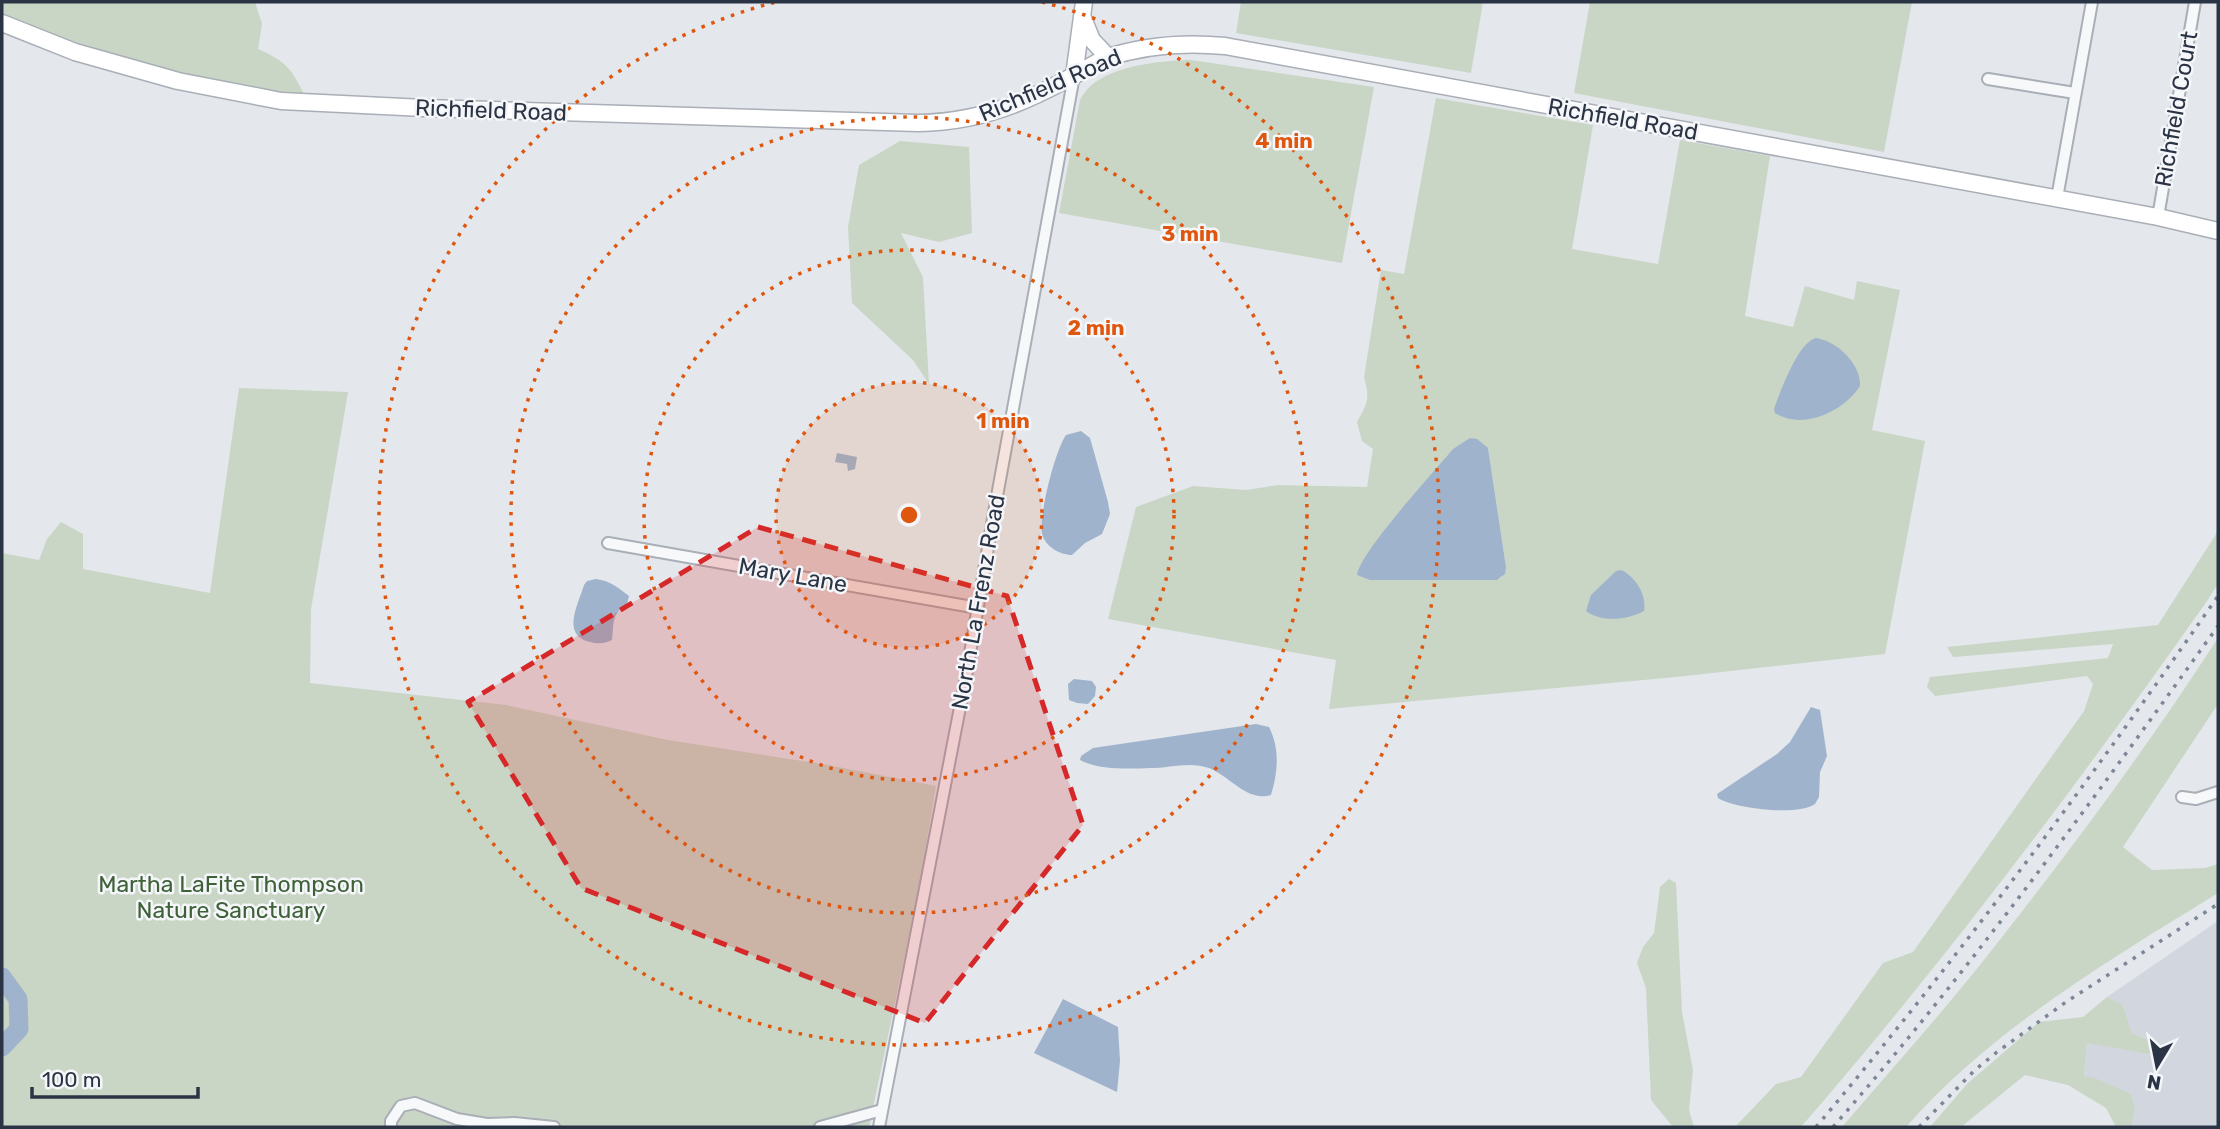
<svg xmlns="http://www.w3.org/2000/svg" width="2220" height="1129" font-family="Rubik,sans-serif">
	<rect width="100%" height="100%" fill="#e4e7ec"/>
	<path fill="#d2d6de" d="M2218 921V1127H2131L2135 1111 2084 1076 2087 1043H2155L2132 1033 2123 1005 2107 997Z"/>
	<g fill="#c9d6c5" fill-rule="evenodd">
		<path d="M2 2H255L262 24 258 49C287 62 291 68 305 96 200 84 99 55 3 15Z"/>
		<path d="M1241 2H1483L1471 73 1236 33Z"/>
		<path d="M1590 2H1912L1884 152 1574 93Z"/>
		<path d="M1191 60 1374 87 1342 263 1059 213 1080 100C1096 66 1157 61 1191 60Z"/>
		<path d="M1436 98 1593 125 1572 249 1658 264 1680 140 1770 156 1745 316 1793 327 1805 286 1854 300 1857 281 1900 290 1872 430 1925 441 1885 654 1676 677 1329 709 1336 660 1108 619 1136 507 1193 486 1246 490 1279 485 1367 487 1373 449 1362 441 1357 422C1368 403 1370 398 1364 377L1381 270 1404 274ZM1488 448 1506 567 1502 577 1497 580H1370Z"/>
		<path d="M900 141 969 147 972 233 939 242 901 233 923 277 929 384 913 360 852 303 848 227 859 165Z"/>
		<path d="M239 388 348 392 311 609 310 683 506 705 668 740 828 765 936 786 919 888 869 1127H2V553L39 560 47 539 61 522 83 534V569L210 593Z"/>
		<path d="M2218 531V584L2207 601C2079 783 1946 960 1801 1127H1735L1776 1084 1801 1077 1883 963 1913 952 2084 711 2093 684 2087 676 1935 696 1927 687 1930 677 2108 658 2113 644 1953 657 1947 647 2158 625Z"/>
		<path d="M2218 638V704L2123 847 2152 870 2205 868 2218 864V893C2108 961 1992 1029 1906 1127H1842C1888 1073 1936 1020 1980 965 2064 859 2145 751 2218 638Z"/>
		<path d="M1669 879 1676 883 1682 1012 1693 1070 1689 1110 1694 1127H1673L1651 1100 1646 988 1637 963 1643 947 1654 933 1660 887Z"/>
		<path d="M2107 997 2123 1005 2132 1033 2155 1043 2161 1050 2160 1056 2087 1043 2084 1076 2097 1079 2131 1094 2135 1111 2131 1127H2116L2106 1108 2068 1085 2025 1075 1961 1127H1930L1967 1084 2039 1022 2083 1017Z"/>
	</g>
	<g fill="#9fb4cc">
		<path d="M1816 338C1837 341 1861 364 1860 386 1844 411 1803 431 1775 413L1774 409C1780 392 1798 342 1816 338Z"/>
		<path d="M1081 431 1090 438 1108 502 1110 514 1102 534 1085 543 1072 555C1060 555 1044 546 1042 533 1039 514 1055 451 1066 435Z"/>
		<path d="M1470 438 1477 439 1488 448 1506 567 1505 574 1497 580H1370L1357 575C1360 552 1434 472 1453 449Z"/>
		<path d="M837 453 857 457 855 469 848 471 847 464 835 462Z"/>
		<path d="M1621 570C1635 576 1647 595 1644 611 1628 620 1602 623 1586 611L1591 595 1616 571Z"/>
		<path d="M596 579C611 581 617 587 629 596L627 604C611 613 614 625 612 640 604 644 598 644 590 642 561 635 578 605 584 585L587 581Z"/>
		<path d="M1074 679 1092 681 1096 687 1095 696 1088 704 1077 703 1069 700 1068 684Z"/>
		<path d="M1811 707 1820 710 1827 756 1820 772 1819 797 1815 804C1799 816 1735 809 1718 798L1717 794 1777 754 1790 742Z"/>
		<path d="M1256 724 1269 727C1280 749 1278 772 1271 795 1247 802 1231 777 1209 768 1190 761 1169 768 1150 768 1129 769 1098 770 1080 760L1081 756 1093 748Z"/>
		<path d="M1063 999 1118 1027 1120 1061 1117 1092 1034 1053Z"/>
	</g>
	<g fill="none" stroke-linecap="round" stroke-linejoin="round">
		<path stroke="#9fb4cc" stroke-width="19" d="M2 977 18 999 19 1029 2 1047"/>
		<defs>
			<g id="street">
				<path d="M1988 79 2075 93"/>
				<path d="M2057 198 2092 2"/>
				<path d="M2158 217 2195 2"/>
				<path d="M608 543 978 608"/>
				<path d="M2182 797 2196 799 2218 792"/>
				<path d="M391 1127V1121L401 1106 415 1103 457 1119 487 1124 514 1123 554 1127"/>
				<path d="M820 1127 882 1110"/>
				<path d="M879 1127 967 671 993 518 1074 76"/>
			</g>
			<g id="secondary">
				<path d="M1083 18 1092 40 1108 57"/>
				<path d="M2 23 75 52 178 81 281 101 424 108 918 123C993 122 1042 94 1105 58 1145 45 1184 42 1225 46L2158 217 2218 231"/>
				<path d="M1074 76 1084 2"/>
			</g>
		</defs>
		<use href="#street" stroke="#a9aeb7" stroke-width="14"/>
		<use href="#secondary" stroke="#a9aeb7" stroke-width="19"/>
		<use href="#street" stroke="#f7f8fa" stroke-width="10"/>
		<use href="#secondary" stroke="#fff" stroke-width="16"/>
		<g stroke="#7d8696" stroke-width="3.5" stroke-dasharray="3.5 7" stroke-linecap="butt">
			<path d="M1816 1127C1959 957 2091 779 2218 596"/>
			<path d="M1833 1127C1971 969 2095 797 2218 626"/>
			<path d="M1919 1127 1975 1070 1997 1052 2066 1002 2218 904"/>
		</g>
	</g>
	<path fill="#d62828" fill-opacity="0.2" stroke="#d62828" stroke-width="5" stroke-dasharray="14 9" stroke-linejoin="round" d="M758 527 1007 596 1083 825 925 1023 581 888 468 702Z"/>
	<circle cx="909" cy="515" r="133" fill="#df570f" fill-opacity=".12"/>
	<g fill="none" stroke="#df570f" stroke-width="3.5" stroke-dasharray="3.5 7">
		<circle cx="909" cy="515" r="133"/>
		<circle cx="909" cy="515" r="265"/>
		<circle cx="909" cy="515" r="398"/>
		<path d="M1042 2A530 530 0 1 1 776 2"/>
	</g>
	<g text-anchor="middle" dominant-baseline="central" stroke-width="5" stroke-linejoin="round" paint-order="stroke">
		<g font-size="23" fill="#2b3445" stroke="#f4f6f9">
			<text transform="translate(1050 85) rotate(-23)">Richfield Road</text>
			<text transform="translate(2176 109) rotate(-80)">Richfield Court</text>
			<text transform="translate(491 110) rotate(2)">Richfield Road</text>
			<text transform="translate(1623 119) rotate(10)">Richfield Road</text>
			<text transform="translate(793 575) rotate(10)">Mary Lane</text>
			<text transform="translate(978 602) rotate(-80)">North La Frenz Road</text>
		</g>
		<g font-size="23" fill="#3f6138" stroke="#f4f6f9">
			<text x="231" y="884">Martha LaFite Thompson<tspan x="231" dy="26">Nature Sanctuary</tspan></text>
		</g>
	</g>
	<circle cx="909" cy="515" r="10" fill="#df570f" stroke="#f4f6f9" stroke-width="3.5"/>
	<g font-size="21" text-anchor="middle" font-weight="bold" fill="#df570f" stroke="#f4f6f9" stroke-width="5" stroke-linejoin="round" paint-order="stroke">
		<text x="1284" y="148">4 min</text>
		<text x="1190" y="241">3 min</text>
		<text x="1096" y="335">2 min</text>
		<text x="1003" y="428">1 min</text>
	</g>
	<rect width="2220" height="1129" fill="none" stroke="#2b3445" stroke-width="7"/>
	<g transform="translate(2157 1066) rotate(190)" stroke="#f4f6f9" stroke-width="5" paint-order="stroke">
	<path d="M0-5L12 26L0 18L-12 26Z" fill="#2b3445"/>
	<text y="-10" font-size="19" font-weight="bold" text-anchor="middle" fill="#2b3445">N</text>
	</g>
	<path d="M32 1087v10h166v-10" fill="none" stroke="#2b3445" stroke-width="3.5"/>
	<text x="42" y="1087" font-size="21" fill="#2b3445" stroke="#f4f6f9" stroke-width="5" paint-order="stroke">100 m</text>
</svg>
